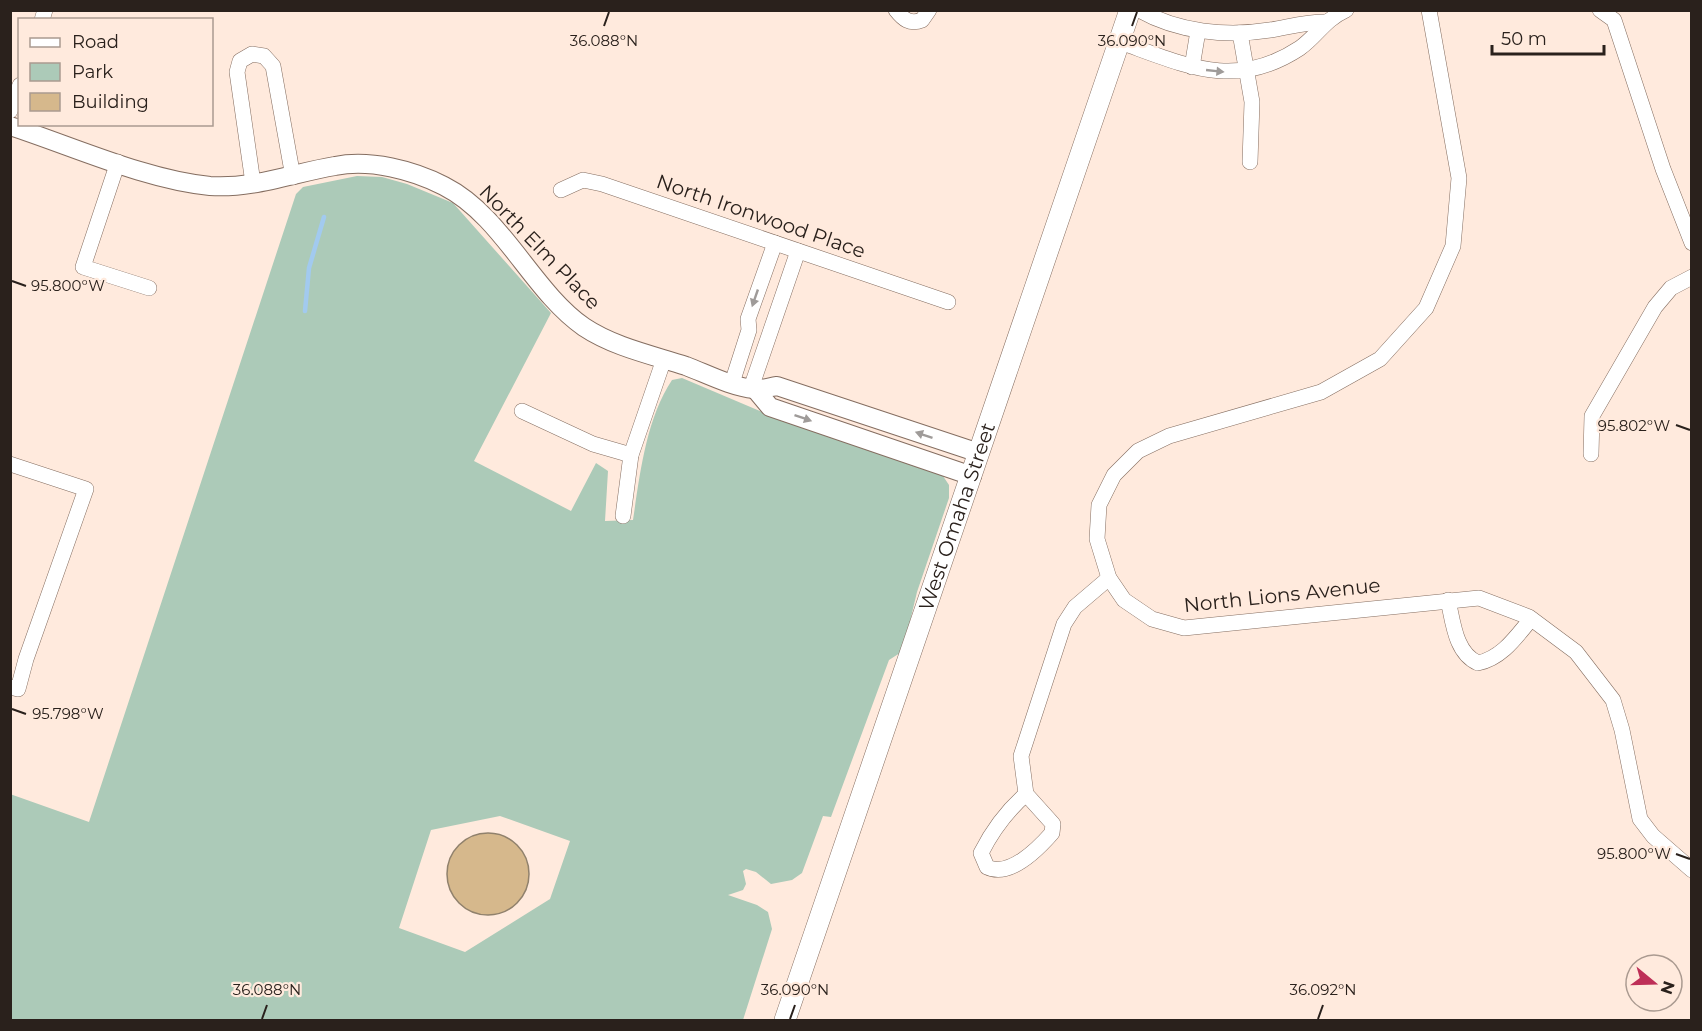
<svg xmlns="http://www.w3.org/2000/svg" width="1702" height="1031" font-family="Montserrat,sans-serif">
	<rect width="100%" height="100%" fill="#ffeadd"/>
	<path fill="#accab8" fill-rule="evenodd" d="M357 176 382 177 407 184 453 203 551 313 474 461 571 511 596 463 608 471 605 521 633 520C640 474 646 419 672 380L682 378 767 414 941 473 949 485V498L917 592 903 651 889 660 831 817 823 816 802 873 792 880 771 884 756 872 746 869 743 871 746 884 743 890 728 895 757 905 768 912 772 929 743 1020H11L10 794 89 822 296 194 303 187ZM500 816 570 841 550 899 465 952 399 928 431 830Z"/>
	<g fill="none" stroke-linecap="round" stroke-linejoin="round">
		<path stroke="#a2caef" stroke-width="4.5" d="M305 311 309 268 324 217"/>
	</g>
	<circle fill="#d6b88c" stroke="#90816c" stroke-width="1.5" cx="488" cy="874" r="41"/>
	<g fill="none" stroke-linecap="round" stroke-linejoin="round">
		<defs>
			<g id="minor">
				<path d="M896 10C903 19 910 25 922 20L929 10"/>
				<path d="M1139 10C1178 32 1226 37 1270 30 1289 27 1305 22 1325 22"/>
				<path d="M1429 10 1459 178 1453 246 1426 308 1380 359 1321 392 1169 436 1138 451 1114 475 1099 505 1097 539 1109 578 1124 600 1152 619 1184 628 1479 598 1529 617 1576 652 1613 700 1622 730 1640 819 1653 836 1692 870"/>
				<path d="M1600 10 1614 20 1663 169 1692 243"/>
				<path d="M42 20 45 10"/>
				<path d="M1240 33 1252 102 1250 162"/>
				<path d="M1120 42C1185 65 1235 91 1300 48 1318 35 1324 20 1346 10"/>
				<path d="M1192 67 1198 31"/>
				<path d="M10 111 20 85"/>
				<path d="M118 162 83 267 149 288"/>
				<path d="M253 183 237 72 240 61 252 54 264 56 273 66 293 177"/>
				<path d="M561 190 583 180 602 184 948 302"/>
				<path d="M732 383 749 330 748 319 775 243"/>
				<path d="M751 388 798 251"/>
				<path d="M522 411 593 444 631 455"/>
				<path d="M1591 454 1592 416 1655 307 1671 288 1692 277"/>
				<path d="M10 464 86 489 26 659 18 689 10 687"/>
				<path d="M623 516 631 455 664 359"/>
				<path d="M1448 600C1453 621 1455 653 1478 663 1502 658 1516 637 1531 619"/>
				<path d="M1026 794C1008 810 992 831 981 853L987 867C1009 878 1038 849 1052 833L1053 824 1026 794 1021 756 1064 624 1075 607 1109 578"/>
			</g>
			<g id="tertiary">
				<path d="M10 126C72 146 146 180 210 186 253 189 293 173 335 166 370 159 413 170 444 186 503 216 532 291 584 327 614 347 652 355 686 366 707 374 732 387 754 389 761 390 770 387 777 386L979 453"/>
				<path d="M755 389 770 407 972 476"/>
			</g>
			<g id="secondary">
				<path id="s1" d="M785 1020 1130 10"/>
			</g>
		</defs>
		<use href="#minor" stroke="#856e61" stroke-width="16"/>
		<use href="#tertiary" stroke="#856e61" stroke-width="20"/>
		<use href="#secondary" stroke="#856e61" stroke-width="22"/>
		<use href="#minor" stroke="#fff" stroke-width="15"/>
		<use href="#tertiary" stroke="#fff" stroke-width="18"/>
		<use href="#secondary" stroke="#fff" stroke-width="21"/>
	</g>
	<defs><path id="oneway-solid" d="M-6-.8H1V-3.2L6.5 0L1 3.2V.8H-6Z" transform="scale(1.5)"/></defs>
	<g fill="#9f9b99">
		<use href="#oneway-solid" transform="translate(1215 71) rotate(6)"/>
		<use href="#oneway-solid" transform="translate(755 298) rotate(109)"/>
		<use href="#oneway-solid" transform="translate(803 418) rotate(19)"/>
		<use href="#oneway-solid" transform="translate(924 435) rotate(-161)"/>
	</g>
	<path fill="none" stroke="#2a211c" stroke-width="2" d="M604 26 609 12M1132 26 1137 12M12 281 26 286M1676 425 1690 430M12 709 26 714M1676 854 1690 859M262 1019 267 1005M790 1019 795 1005M1318 1019 1323 1005"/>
	<g text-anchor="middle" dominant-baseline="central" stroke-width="4.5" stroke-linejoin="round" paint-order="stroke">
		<g font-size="20" fill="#2a211c" stroke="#ffeadd">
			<text transform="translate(761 216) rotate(19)">North Ironwood Place</text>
			<text transform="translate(540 247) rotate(46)">North Elm Place</text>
			<text stroke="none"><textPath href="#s1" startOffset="532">West Omaha Street</textPath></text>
			<text transform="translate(1282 595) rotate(-6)">North Lions Avenue</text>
		</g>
	</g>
	<g font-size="15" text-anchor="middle" fill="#2a211c" stroke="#ffeadd" stroke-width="4.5" stroke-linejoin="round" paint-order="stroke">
		<text x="604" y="46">36.088°N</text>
		<text x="1132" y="46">36.090°N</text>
		<text x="68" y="291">95.800°W</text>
		<text x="1634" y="431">95.802°W</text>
		<text x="68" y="719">95.798°W</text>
		<text x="1634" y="859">95.800°W</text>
		<text x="267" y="995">36.088°N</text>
		<text x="795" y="995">36.090°N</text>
		<text x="1323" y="995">36.092°N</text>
	</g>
	<rect width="1702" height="1031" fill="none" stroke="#2a211c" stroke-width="24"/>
	<rect x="18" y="18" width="195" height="108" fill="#ffeadd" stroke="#aa9a90" stroke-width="1.5"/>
	<rect x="30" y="38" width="30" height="9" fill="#ffffff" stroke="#aa9a90" stroke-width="1.5"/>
	<text x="72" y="48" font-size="18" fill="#2a211c">Road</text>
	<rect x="30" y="63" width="30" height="18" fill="#accab8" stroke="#aa9a90" stroke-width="1.5"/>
	<text x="72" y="78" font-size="18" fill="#2a211c">Park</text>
	<rect x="30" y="93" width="30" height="18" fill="#d6b88c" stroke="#aa9a90" stroke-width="1.5"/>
	<text x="72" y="108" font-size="18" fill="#2a211c">Building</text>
	<g transform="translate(1654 983) rotate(109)"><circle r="28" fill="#ffeadd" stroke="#aa9a90" stroke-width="1.5"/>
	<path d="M0-4.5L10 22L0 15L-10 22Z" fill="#be2f57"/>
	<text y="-9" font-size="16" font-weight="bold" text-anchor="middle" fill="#2a211c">N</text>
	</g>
	<path d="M1492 45v9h112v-9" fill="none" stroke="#2a211c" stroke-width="3"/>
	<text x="1501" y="45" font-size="18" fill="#2a211c" stroke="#ffeadd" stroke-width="4.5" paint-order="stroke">50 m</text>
</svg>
